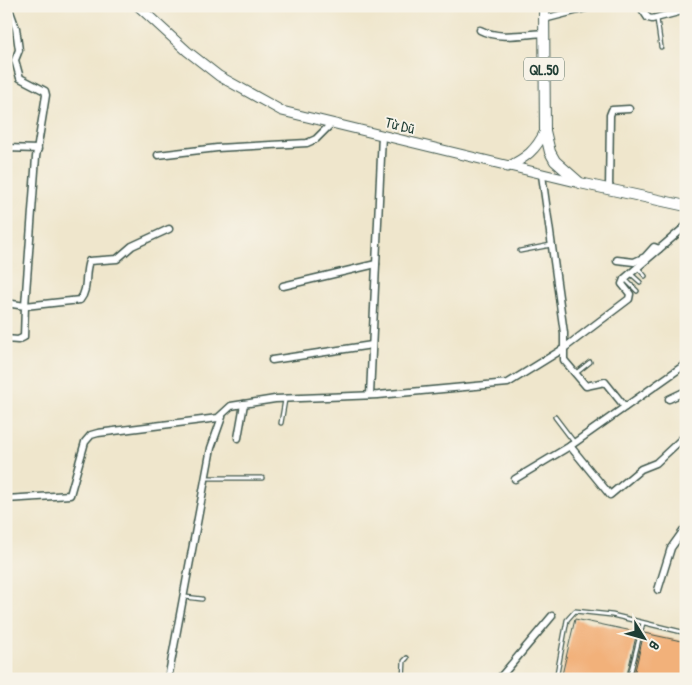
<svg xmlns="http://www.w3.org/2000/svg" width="692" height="685" font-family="'Patrick Hand',sans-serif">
	<rect width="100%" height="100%" fill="#f7f3e8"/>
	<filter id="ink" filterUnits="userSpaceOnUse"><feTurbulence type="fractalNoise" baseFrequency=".02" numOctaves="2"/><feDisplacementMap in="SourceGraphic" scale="10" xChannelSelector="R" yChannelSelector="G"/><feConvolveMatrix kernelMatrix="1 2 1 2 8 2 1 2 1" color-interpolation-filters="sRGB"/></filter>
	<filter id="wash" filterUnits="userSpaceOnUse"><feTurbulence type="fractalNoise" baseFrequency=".0096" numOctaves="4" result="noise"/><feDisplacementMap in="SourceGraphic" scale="20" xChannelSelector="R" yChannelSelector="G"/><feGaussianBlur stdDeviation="1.12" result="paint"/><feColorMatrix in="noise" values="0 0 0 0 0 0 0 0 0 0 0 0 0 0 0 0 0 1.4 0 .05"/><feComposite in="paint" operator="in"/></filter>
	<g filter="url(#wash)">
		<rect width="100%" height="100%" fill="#efe6cc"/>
		<g id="blocks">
			<g fill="#f2b17a">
				<path d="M575 619 637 632 626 679H561Z"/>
				<path d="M644 633 686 642V679H633Z"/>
			</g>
		</g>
	</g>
	<g filter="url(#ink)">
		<use href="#blocks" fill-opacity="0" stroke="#3e564b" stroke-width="1"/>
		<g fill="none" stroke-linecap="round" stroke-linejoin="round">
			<defs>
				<g id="service">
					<path d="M657 19 661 47"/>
					<path d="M520 251 551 245"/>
					<path d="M638 268 645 276"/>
					<path d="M631 274 640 282"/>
					<path d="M625 279 637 291"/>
					<path d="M575 374 590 362"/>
					<path d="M555 417 574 442"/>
					<path d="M281 423 285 400"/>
					<path d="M206 478H262"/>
					<path d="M185 597 202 599"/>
					<path d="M403 679 404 661 407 658"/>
					<path d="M556 679 567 620 575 611 612 615 686 633"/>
					<path d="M629 679 643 623"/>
				</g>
				<g id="minor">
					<path d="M8 6 16 28 19 50 15 60 20 78 45 91 46 95 36 157 25 306 80 300C89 289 84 274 89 261L117 259 132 246 169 229"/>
					<path d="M640 6 648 18 652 19 686 10"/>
					<path d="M544 19 594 6"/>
					<path d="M480 30C499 40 524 34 544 33"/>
					<path d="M6 148 38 149"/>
					<path d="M158 155 217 148 307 143 316 139 331 124"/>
					<path d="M542 175 564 333V360L586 386 605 382 625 407"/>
					<path d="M609 190 610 115 612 110 629 109"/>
					<path d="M617 260 634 262 645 257 654 247 659 249"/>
					<path d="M283 286 376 264"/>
					<path d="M6 303 25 306 24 337 18 340 6 339"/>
					<path d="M272 360 372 345"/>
					<path d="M370 395 382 135"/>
					<path d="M669 399 686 391"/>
					<path d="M238 438 244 404"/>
					<path d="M570 446 610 495 641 469 656 463 686 435"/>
					<path d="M515 479 570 446 686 364"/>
					<path d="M6 499 70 495 85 442 91 435 98 433 218 418 231 406 275 399 378 395 508 383 563 349 629 299 630 294 622 284 624 279 686 226"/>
					<path d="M658 590 671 548 686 527"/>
					<path d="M168 679 211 448 222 417"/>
					<path d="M228 679 237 678"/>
					<path d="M499 679 552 616"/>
				</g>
				<g id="secondary">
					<path d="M138 6 187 51 219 76 282 111 580 183"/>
					<path d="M507 167C526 158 536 150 545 131"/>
				</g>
				<path id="trunk" d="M544 6 545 131 550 152 555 161 580 183 686 206"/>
			</defs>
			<use href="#service" stroke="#3e564b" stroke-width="5.5"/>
			<use href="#minor" stroke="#3e564b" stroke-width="9"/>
			<use href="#secondary" stroke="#3e564b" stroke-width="11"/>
			<use href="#trunk" stroke="#3e564b" stroke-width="12"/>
			<use href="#service" stroke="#fff" stroke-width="3"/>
			<use href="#minor" stroke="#fff" stroke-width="6"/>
			<use href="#secondary" stroke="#fff" stroke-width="9"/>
			<use href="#trunk" stroke="#fff" stroke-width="10"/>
		</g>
	</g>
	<g text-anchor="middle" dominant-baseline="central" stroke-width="4" stroke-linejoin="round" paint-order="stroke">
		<rect fill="#f7f3e8" stroke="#60746a" stroke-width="1" x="524" y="57.5" width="40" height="23" rx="4"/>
		<g font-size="14" font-weight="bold" fill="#1f3d34">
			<text x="544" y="69">QL.50</text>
		</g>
		<g font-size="15" fill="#1f3d34" stroke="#f7f3e8">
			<text transform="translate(400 125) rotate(14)">Từ Dũ</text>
		</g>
	</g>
	<rect width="692" height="685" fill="none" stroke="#f7f3e8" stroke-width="25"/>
	<g transform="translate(644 638) rotate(127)" stroke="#f7f3e8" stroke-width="4" paint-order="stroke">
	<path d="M0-4L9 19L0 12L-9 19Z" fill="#1f3d34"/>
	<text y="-8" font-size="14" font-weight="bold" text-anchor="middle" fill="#1f3d34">B</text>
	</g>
</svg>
